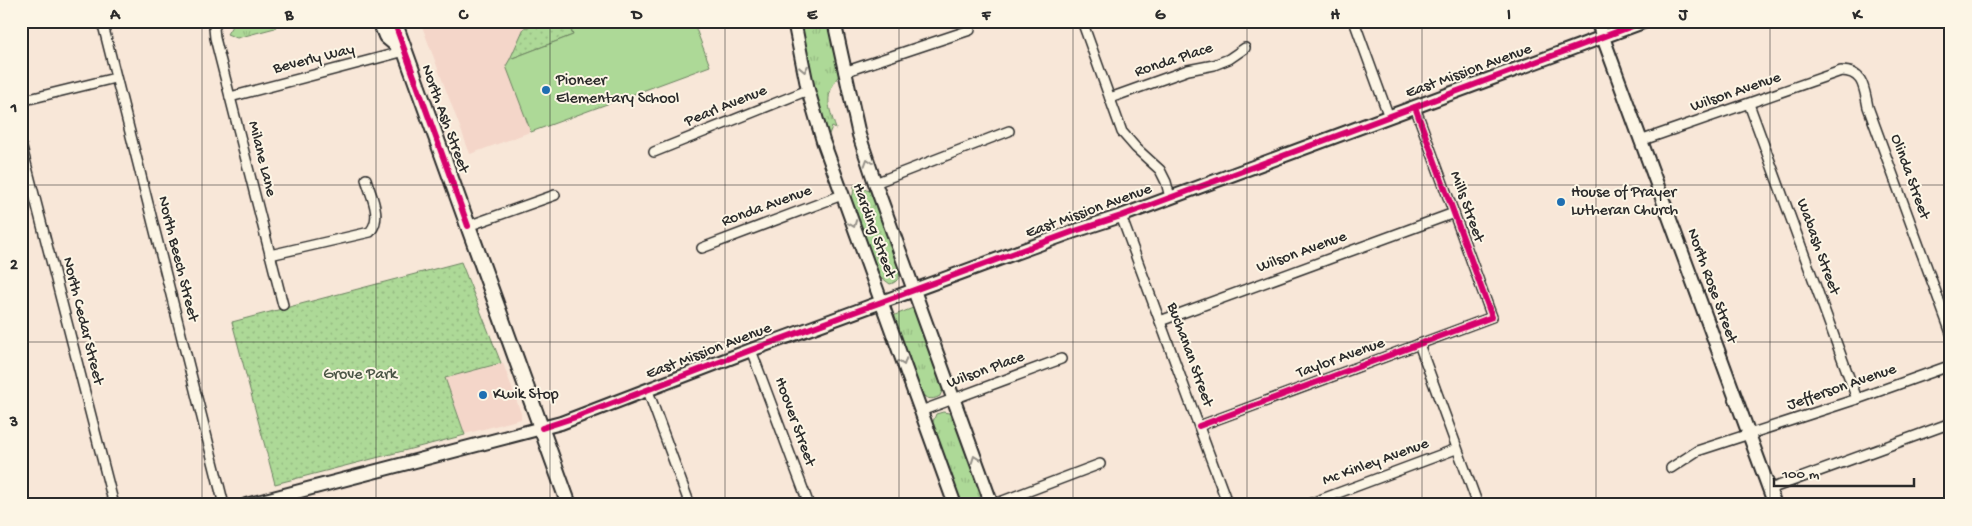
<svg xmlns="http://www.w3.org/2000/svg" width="1972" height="526" font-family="'Gochi Hand',sans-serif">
	<defs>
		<pattern id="grass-tufts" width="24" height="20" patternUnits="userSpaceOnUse" patternTransform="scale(1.25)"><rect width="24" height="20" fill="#add997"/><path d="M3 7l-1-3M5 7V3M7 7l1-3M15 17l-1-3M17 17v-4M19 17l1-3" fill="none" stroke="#95ba82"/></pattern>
		<pattern id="park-dots" width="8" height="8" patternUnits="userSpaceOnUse" patternTransform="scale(1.25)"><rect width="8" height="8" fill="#add997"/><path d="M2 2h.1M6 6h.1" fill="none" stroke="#95ba82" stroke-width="1.8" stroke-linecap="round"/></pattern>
	</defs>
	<rect width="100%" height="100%" fill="#f8e7d8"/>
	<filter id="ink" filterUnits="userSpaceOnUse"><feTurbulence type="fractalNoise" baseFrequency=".02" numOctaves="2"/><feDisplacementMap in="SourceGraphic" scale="10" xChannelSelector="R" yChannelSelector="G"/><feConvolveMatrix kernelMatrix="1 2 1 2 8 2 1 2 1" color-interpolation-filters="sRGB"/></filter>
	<g filter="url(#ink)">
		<g fill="#f4d6c9">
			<path d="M420 21H693L710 66 470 154Z"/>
			<path d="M503 363 521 413V419L465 434 445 378Z"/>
		</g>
		<g fill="url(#grass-tufts)" stroke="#6c8261">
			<path d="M251 21H269L276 25 275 28 237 38 227 34 232 26Z"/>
			<path d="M799 21H828L839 75C824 97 828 105 836 129L832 127 827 139Z"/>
			<path d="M857 184H860L866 190 872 191 901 270 899 271C901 277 896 283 890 284L882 278 879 279 849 197 853 195 854 186Z"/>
			<path d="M913 308 917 312 944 386 940 396C931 401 925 399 919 391L894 320 895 315Z"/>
			<path d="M943 412 949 413 955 417 982 492C979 503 969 508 960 501L932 424 936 414Z"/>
		</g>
		<g fill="url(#park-dots)" stroke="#6c8261">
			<path d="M543 21H567L573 35 510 59 524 28Z"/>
			<path d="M461 262 501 363 445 378 465 435 275 484 232 322Z"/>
		</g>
		<path fill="#add997" stroke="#6c8261" d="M568 21H693L710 66 531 132 506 66 510 59 573 35Z"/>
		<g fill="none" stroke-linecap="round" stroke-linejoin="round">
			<defs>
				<g id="street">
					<path d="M102 21 224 505"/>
					<path d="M218 21 214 28 215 38 283 305"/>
					<path d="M1082 21 1122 132 1136 148 1160 170 1166 182 1170 197"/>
					<path d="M1354 21 1389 117"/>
					<path d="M844 72 970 30"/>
					<path d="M230 97 405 51"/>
					<path d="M1110 98 1188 70 1214 65 1229 59 1245 48"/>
					<path d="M21 101 115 78"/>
					<path d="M1749 104 1857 399"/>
					<path d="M1640 141 1841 71C1864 71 1864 89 1868 107L1951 333"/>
					<path d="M21 144 114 505"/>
					<path d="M654 152 808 90"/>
					<path d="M875 183 1009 131"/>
					<path d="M1121 216 1228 505"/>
					<path d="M468 226 555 195"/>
					<path d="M702 248 842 195"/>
					<path d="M270 255 370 232C383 217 371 196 366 179"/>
					<path d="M1160 321 1454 213"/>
					<path d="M1419 344 1478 505"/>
					<path d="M751 350 809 505"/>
					<path d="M648 391 690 505"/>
					<path d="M921 411 1061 359"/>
					<path d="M1199 426 1492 317 1415 107"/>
					<path d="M1671 468 1697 451 1857 399 1949 366 1951 363"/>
					<path d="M1770 489 1951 423"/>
					<path d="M992 505 1100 464"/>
					<path d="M1306 505 1456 449"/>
				</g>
				<g id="secondary">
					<path d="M794 21 808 90 823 141 955 505"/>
					<path d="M834 21 859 135 875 183 992 505"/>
					<path d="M1597 21 1775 505"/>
					<path d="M246 505 561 423 751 350 1072 232 1121 216 1646 21"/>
				</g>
				<g id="primary">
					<path d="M380 21 386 36 404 51"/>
					<path d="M394 21 569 505"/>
				</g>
			</defs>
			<use href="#street" stroke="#2b2b2b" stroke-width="12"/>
			<use href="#secondary" stroke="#2b2b2b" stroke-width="16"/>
			<use href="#primary" stroke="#2b2b2b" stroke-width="18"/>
			<use href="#street" stroke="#fcf5e5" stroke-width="9"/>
			<use href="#secondary" stroke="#fcf5e5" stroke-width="12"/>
			<use href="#primary" stroke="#fcf5e5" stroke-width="14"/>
			<defs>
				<g id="cycleway">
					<path d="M394 21 468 226"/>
					<path d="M1199 426 1492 317 1415 107"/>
					<path d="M542 428 579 416 751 350 1072 232 1121 216 1646 21"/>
				</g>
			</defs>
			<use href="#cycleway" stroke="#fcf5e5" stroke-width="9"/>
			<use href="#cycleway" stroke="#d6006c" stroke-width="6"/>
		</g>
		<defs><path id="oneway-chevron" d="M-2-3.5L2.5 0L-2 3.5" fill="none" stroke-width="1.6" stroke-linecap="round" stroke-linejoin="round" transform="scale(1.25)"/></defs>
		<g stroke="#949088">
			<use href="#oneway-chevron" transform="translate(804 69) rotate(79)"/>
			<use href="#oneway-chevron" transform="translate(868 162) rotate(-108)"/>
			<use href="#oneway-chevron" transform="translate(853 224) rotate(69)"/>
			<use href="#oneway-chevron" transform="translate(903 362) rotate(70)"/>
			<use href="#oneway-chevron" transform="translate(975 459) rotate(-110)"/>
		</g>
	</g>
	<path fill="none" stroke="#2b2b2b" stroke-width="1" stroke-opacity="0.55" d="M202 21V505M376 21V505M550 21V505M725 21V505M899 21V505M1073 21V505M1247 21V505M1422 21V505M1596 21V505M1770 21V505M21 185H1951M21 342H1951"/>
	<g fill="#1f6fb2" stroke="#fcf5e5" stroke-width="2">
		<circle cx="546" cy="90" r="5"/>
		<circle cx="1561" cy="202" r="5"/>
		<circle cx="483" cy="395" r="5"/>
	</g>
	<g text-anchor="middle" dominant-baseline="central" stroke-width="4" stroke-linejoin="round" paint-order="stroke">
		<g font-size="16" fill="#2b2b2b" stroke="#fcf5e5">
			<text transform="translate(314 60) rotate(-14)">Beverly Way</text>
			<text transform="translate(1174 61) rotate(-18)">Ronda Place</text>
			<text transform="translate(1469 72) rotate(-20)">East Mission Avenue</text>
			<text transform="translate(1736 93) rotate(-19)">Wilson Avenue</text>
			<text transform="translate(726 107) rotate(-22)">Pearl Avenue</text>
			<text transform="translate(444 119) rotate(70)">North Ash Street</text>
			<text transform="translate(261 159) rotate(76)">Milane Lane</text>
			<text transform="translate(1909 177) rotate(70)">Olinda Street</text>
			<text transform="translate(767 207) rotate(-20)">Ronda Avenue</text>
			<text transform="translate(1466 207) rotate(70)">Mills Street</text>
			<text transform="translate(1089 212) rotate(-20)">East Mission Avenue</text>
			<text transform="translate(873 231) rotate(70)">Harding Street</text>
			<text transform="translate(1817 247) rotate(70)">Wabash Street</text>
			<text transform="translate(1302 253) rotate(-20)">Wilson Avenue</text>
			<text transform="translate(177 259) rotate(76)">North Beech Street</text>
			<text transform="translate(1711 286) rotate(70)">North Rose Street</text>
			<text transform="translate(82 321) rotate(76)">North Cedar Street</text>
			<text transform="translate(709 352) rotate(-21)">East Mission Avenue</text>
			<text transform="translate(1189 355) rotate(70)">Buchanan Street</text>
			<text transform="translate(1341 359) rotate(-20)">Taylor Avenue</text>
			<text transform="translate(986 371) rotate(-20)">Wilson Place</text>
			<text transform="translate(1842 388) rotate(-19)">Jefferson Avenue</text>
			<text transform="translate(794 422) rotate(70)">Hoover Street</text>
			<text transform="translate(1376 463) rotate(-20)">Mc Kinley Avenue</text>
		</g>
		<g font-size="16" fill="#2b2b2b" stroke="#fcf5e5" text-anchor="start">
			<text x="556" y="81">Pioneer<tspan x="556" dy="18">Elementary School</tspan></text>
			<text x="1571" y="193">House of Prayer<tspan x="1571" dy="18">Lutheran Church</tspan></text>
			<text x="493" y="395">Kwik Stop</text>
		</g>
		<g font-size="16" fill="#4c5646" stroke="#fcf5e5">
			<text x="360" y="375">Grove Park</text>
		</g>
	</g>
	<rect width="1972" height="526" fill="none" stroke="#fcf5e5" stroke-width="55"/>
	<path d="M1774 478v8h140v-8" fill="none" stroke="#2b2b2b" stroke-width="2.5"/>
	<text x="1782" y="478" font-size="15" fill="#2b2b2b" stroke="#fcf5e5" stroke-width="4" paint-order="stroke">100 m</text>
	<rect x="28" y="28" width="1916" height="470" fill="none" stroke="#2b2b2b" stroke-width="2"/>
	<g font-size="16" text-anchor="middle" font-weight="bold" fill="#2b2b2b">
		<text x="115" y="19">A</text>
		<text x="289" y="19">B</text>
		<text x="463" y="19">C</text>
		<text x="637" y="19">D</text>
		<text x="812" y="19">E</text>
		<text x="986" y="19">F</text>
		<text x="1160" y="19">G</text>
		<text x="1335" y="19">H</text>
		<text x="1509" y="19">I</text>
		<text x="1683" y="19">J</text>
		<text x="1857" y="19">K</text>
		<text x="14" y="112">1</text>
		<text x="14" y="269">2</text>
		<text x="14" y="426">3</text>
	</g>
</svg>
